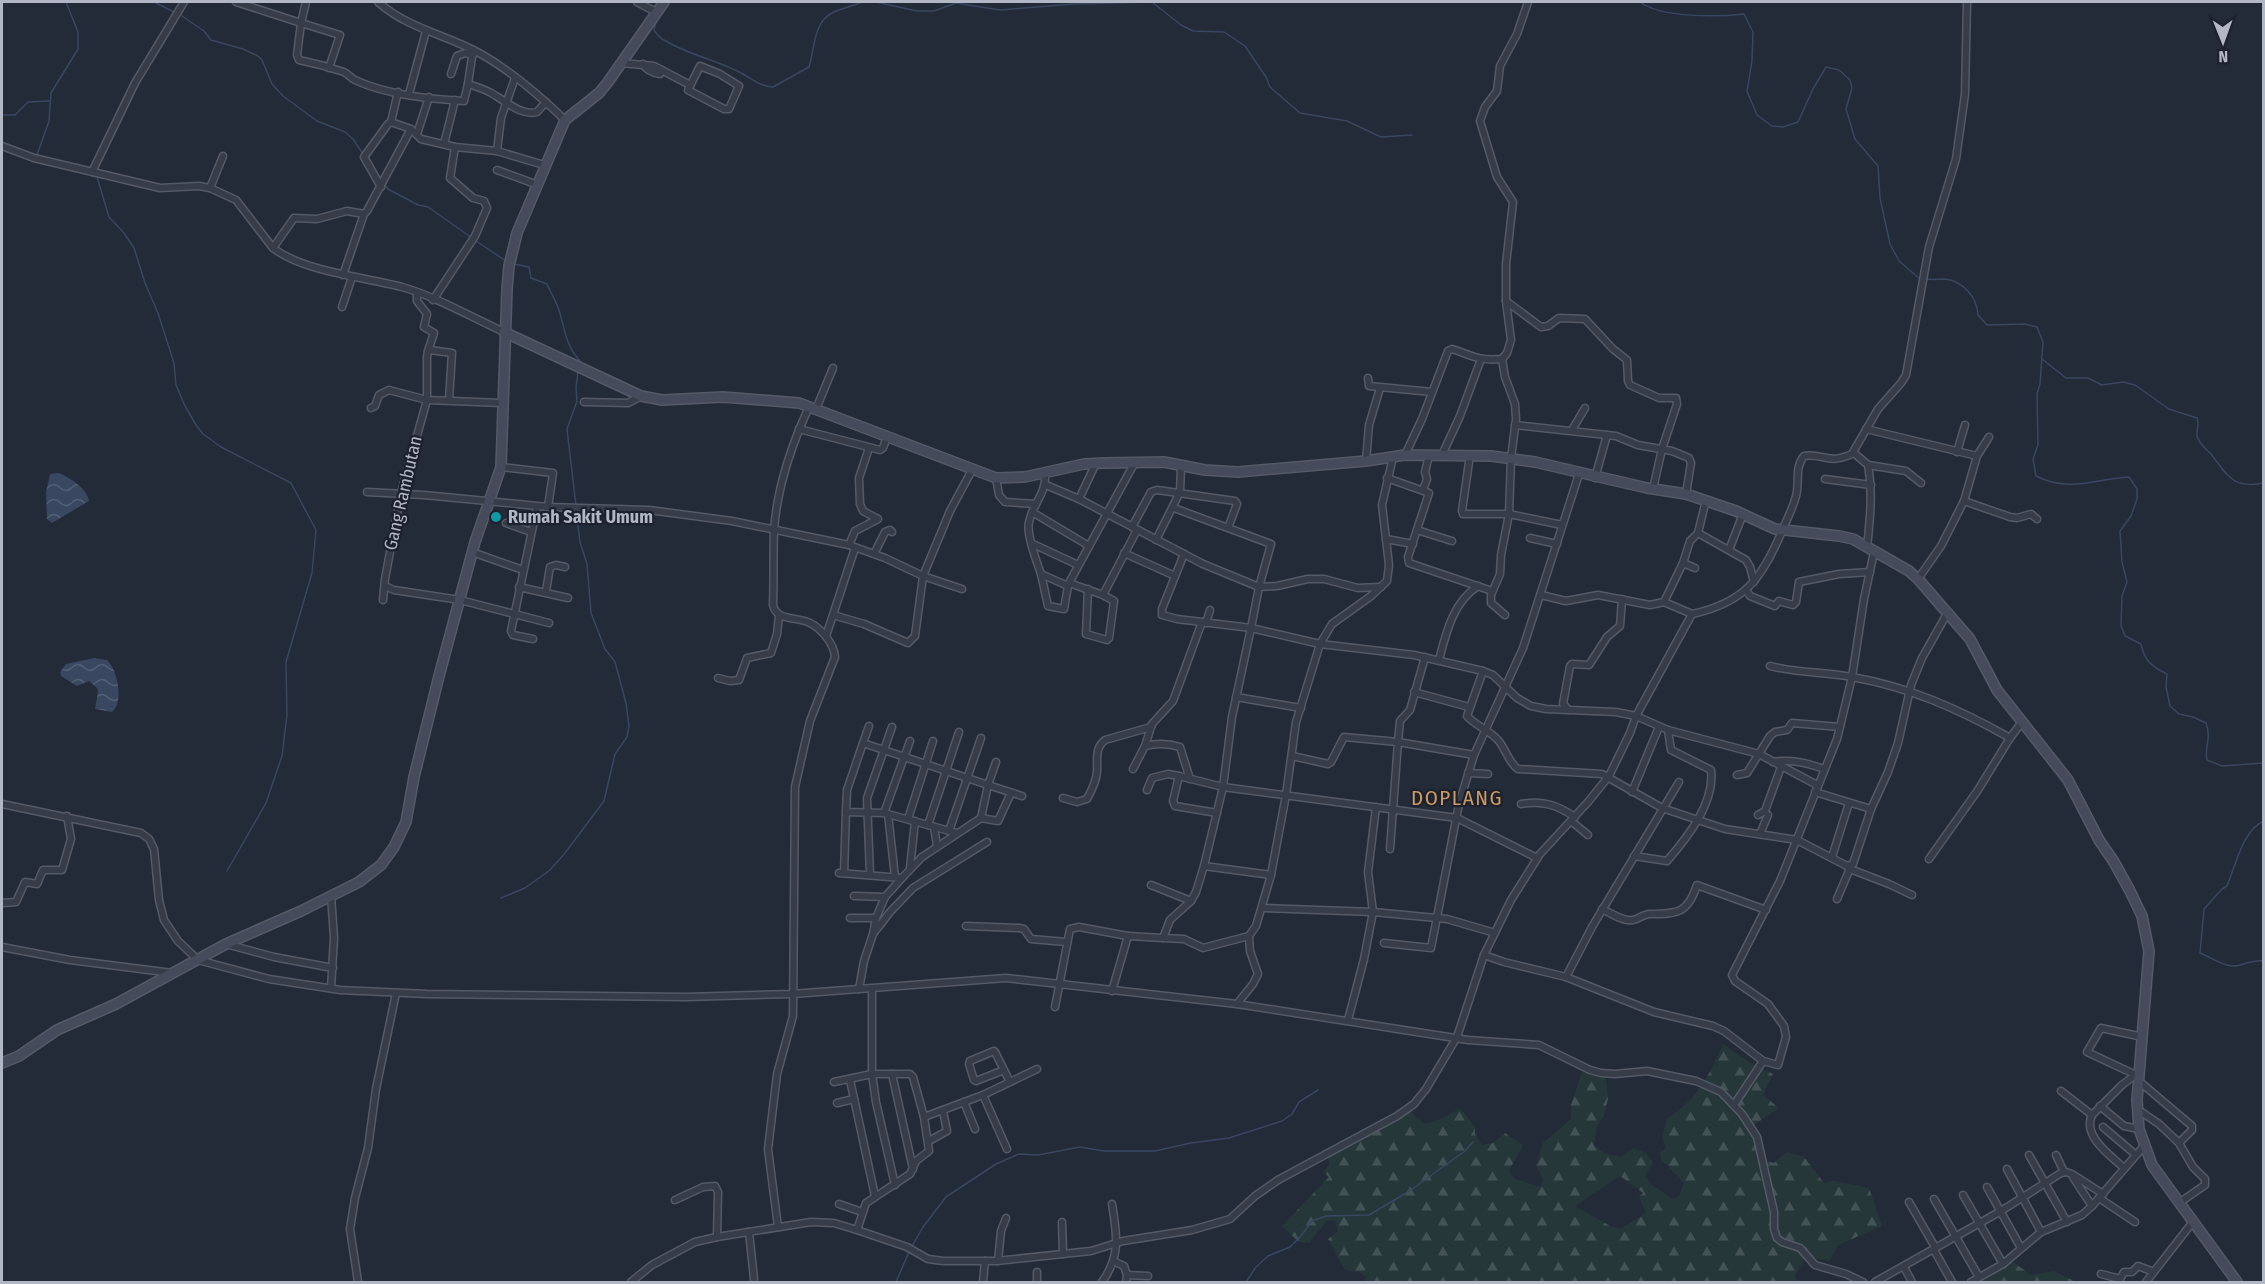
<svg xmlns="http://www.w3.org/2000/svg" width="2265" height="1284" font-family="'Fira Sans Condensed',sans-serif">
	<defs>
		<pattern id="forest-firs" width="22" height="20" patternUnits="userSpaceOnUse" patternTransform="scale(1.5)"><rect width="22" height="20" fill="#26373a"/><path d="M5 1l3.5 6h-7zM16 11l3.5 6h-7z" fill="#435255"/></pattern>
		<pattern id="water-waves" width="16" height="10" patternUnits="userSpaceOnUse" patternTransform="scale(1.5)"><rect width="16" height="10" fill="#394761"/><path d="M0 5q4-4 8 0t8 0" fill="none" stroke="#535f76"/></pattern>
	</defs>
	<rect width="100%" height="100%" fill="#232a38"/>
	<g fill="url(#forest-firs)" fill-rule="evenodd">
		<path d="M1723 1044 1749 1062 1773 1074 1763 1095 1779 1108 1748 1129 1763 1140 1756 1158 1774 1163 1787 1152 1804 1157 1824 1183 1834 1181 1869 1188 1882 1226 1838 1245 1830 1261 1814 1258 1804 1260 1794 1277 1801 1282H1365L1366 1277 1359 1272 1345 1270 1328 1239 1338 1231 1335 1221H1327L1313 1237 1310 1243 1299 1242 1282 1226 1329 1177 1323 1172 1329 1165 1328 1156 1371 1126 1410 1111 1424 1124C1438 1123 1448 1113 1461 1109L1475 1127V1134L1482 1145 1493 1143 1505 1133 1523 1145 1509 1171 1515 1179 1540 1187 1543 1179 1536 1165 1543 1143 1571 1119V1105L1582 1072 1606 1078 1608 1099 1604 1116 1597 1126 1594 1145 1604 1153 1622 1157 1633 1148 1646 1153 1653 1162 1645 1176 1652 1185 1673 1199 1679 1196 1684 1183 1661 1159 1660 1153 1666 1148 1662 1137 1667 1118C1695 1103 1711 1073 1723 1044ZM1620 1176 1643 1193 1639 1197 1646 1213 1622 1228 1612 1227 1575 1206Z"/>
		<path d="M2012 1261 2031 1275 2054 1271 2076 1282H1982Z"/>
	</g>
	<g fill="url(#water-waves)">
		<path d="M58 473C69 477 87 488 89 501L52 523 47 519 46 492 50 474Z"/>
		<path d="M94 658 107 660C118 670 124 703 112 712L95 709 98 692 97 688 89 681 77 686 61 676 60 672 66 664Z"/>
	</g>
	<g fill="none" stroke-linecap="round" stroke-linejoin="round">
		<g stroke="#394761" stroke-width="1.5">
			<path d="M154 2 174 12"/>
			<path d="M876 2 917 11H934L956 3 1000 10 1073 4 1152 2 1181 25 1193 31 1224 32 1245 46 1266 77 1270 87 1300 113 1347 121 1381 137 1412 135"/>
			<path d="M1640 2C1661 18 1718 17 1744 14L1753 32 1752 61 1747 91 1757 115 1772 126 1783 127 1798 122 1813 89 1826 67 1839 70 1850 80 1852 88 1846 109 1855 139 1878 166 1880 198 1890 244 1899 261 1920 279"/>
			<path d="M179 14 204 31 211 40 243 49 258 56 262 60 272 84 283 96 317 121 345 132 353 139 363 154"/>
			<path d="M656 21 654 30C657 34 659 38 664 40 688 55 718 60 743 74 752 79 762 87 773 87L809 67C815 48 813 21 834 12 843 8 853 6 862 2"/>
			<path d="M2 115H15L28 102 49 101"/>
			<path d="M37 155 49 121 51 93 78 49V32L66 2"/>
			<path d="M97 177 109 217 124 233 134 248 145 283 158 313 174 363 176 385 185 406 196 425 203 434 221 447 291 483 316 530 312 573 286 662 287 715 282 756 266 803 227 871"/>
			<path d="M385 185 388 189 418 205 428 207 472 238"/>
			<path d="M476 241 506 261"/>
			<path d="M514 264 529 267 531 278 547 284C551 293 556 301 559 310 565 330 566 347 581 362"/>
			<path d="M1925 279C1932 280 1938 279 1945 279 1963 281 1977 297 1978 315L1987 325 2025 324 2037 327 2043 342 2040 384 2037 394 2038 445 2033 459 2036 476C2069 493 2095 479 2129 477L2137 489V499L2131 516 2120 531 2122 562 2127 582 2122 596 2121 626 2125 636 2141 644C2144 660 2152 667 2167 674L2166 687 2170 706 2179 714 2193 717 2206 723C2212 740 2204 745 2207 760L2222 766 2264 763"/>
			<path d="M2042 359 2066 378H2088L2102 385 2123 382 2135 385 2169 409 2197 418C2200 425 2196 429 2197 436 2199 444 2206 449 2211 454 2228 476 2232 489 2264 483"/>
			<path d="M576 506 567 429 577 401 576 387 578 372"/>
			<path d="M2264 821C2243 829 2235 867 2227 886L2222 889 2204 909 2200 953C2210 957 2219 964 2231 966 2242 967 2251 959 2264 961"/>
			<path d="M501 898 525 888 550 870 565 853 604 801 615 754 627 737 629 726 626 703 615 662 605 649 591 613 587 564 580 542 576 510"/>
			<path d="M911 1248 923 1227 946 1197 996 1164 1019 1154 1038 1155 1080 1147 1104 1151H1155L1191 1143 1229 1138 1282 1121 1292 1114 1299 1102 1318 1090"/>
			<path d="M896 1282 909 1252"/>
			<path d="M1246 1282 1256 1267 1268 1256 1290 1247 1301 1236 1312 1221 1326 1216 1369 1215 1408 1192 1465 1151 1473 1142"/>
		</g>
		<defs>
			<g id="street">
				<path d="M236 2 301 23 297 55 299 60C314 63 329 67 344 72 348 74 351 78 355 80 387 95 429 99 464 101L468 84"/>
				<path d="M306 2 301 23 340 35 329 68"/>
				<path d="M378 2C410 30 446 34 481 54 511 71 540 96 565 120"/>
				<path d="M637 2 656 12"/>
				<path d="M473 50 468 84C478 87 488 90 496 96 508 103 522 116 537 112L546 102"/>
				<path d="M621 63 654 66 690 85"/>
				<path d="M643 64C647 71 653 73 660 74L662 70"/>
				<path d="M700 66 720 74 739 86 729 109H724L688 90Z"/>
				<path d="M451 74 457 56 465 53 473 55"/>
				<path d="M398 92 391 122 411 129 421 139 455 147 497 151 544 165"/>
				<path d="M409 94 426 31"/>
				<path d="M411 129 367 211 364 214 347 211 317 219 294 218 273 248C304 272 365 277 402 287 437 297 471 317 504 332"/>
				<path d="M417 134 429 97"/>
				<path d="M444 144 455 100"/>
				<path d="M2 146 34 158 160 188 199 186 210 188 236 200 273 248"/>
				<path d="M497 151 501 118 515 78"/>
				<path d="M497 170 538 185"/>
				<path d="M92 172 135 83 184 2"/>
				<path d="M381 187 364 157 388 124 391 122"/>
				<path d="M210 188 223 156"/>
				<path d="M343 275 364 214"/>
				<path d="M417 293V301L427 314 424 327 434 333 428 351"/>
				<path d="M433 300 475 236 487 208 484 201 473 198 450 178 455 147"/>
				<path d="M1506 301 1541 327 1548 326 1559 318 1585 319 1613 349 1627 360 1628 381 1630 385 1659 398H1676L1677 404 1662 449 1653 489"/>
				<path d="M342 307 352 277"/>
				<path d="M1502 359 1505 377 1515 404 1516 419 1511 458 1509 514 1501 555 1500 574 1491 595V603L1505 615"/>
				<path d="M1368 378 1369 386 1432 392"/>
				<path d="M584 402 628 403 641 396"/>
				<path d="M371 408 375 406 379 395 389 390 427 400 502 403"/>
				<path d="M816 409 833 368"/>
				<path d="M1515 425 1616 436 1638 445 1672 451 1689 458 1691 463 1686 494"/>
				<path d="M799 429 880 450 883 448 887 437"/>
				<path d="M1866 429 1977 456"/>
				<path d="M1572 430 1585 408"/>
				<path d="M1957 452 1965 425"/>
				<path d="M1854 453 1868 465C1873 493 1870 519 1867 548"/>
				<path d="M1405 455 1422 419 1448 351 1452 349C1473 356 1478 361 1502 359L1507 353 1511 340 1506 301V264L1513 202 1497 177 1480 121 1485 107 1497 91 1500 66 1517 34 1528 2"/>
				<path d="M1442 455 1460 416 1481 359"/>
				<path d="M1470 455 1462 511 1463 514H1509L1562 525"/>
				<path d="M1366 461 1369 425 1380 388"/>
				<path d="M1868 465 1906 471 1921 483"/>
				<path d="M501 467 553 473 548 507 649 510 732 521 849 545 885 558 923 576 915 636 908 643 864 624 833 615"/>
				<path d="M1045 473C1047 493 1033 503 1029 522 1026 535 1037 562 1041 574L1068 586 1069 583 1103 595 1137 530"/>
				<path d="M996 478 999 495 1005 502 1036 504"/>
				<path d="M1387 478 1429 493 1408 557 1409 563 1492 591"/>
				<path d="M1595 478 1607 435"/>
				<path d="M1825 479 1871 485"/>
				<path d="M1046 485 1079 499 1203 564 1259 587 1251 628 1320 644 1414 655 1483 671 1467 716C1476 726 1489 730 1498 740 1506 749 1508 762 1518 769L1602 774 1662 808 1725 829 1797 840 1847 866 1853 864 1871 809 1888 772 1898 743 1911 685 1922 658 1948 612"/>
				<path d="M1423 490 1427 479 1425 472 1429 455"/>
				<path d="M367 492 424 495 548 507"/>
				<path d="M1079 499 1096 463"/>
				<path d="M1964 501 2010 517 2017 518 2031 514 2037 519"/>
				<path d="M1174 508 1271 544 1259 587 1277 586 1308 579H1324L1358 588 1381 587"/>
				<path d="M1032 512 1089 546"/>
				<path d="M506 523 531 532"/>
				<path d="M1132 527 1151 492 1157 490 1235 501 1237 504 1228 528"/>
				<path d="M1417 530 1452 541"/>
				<path d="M1698 533 1746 560 1750 567 1754 582"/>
				<path d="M1530 538 1557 544"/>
				<path d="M1386 539 1413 544"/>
				<path d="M1156 540 1180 492 1181 466"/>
				<path d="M1033 544 1078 565"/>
				<path d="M849 545 855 531 878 519 863 511 860 504 859 478 869 448"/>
				<path d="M1729 550 1743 514"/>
				<path d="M472 552 523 570"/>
				<path d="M1124 553 1175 576"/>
				<path d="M874 554 885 532 890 530 892 532"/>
				<path d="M1184 554 1162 609V615L1177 619 1251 628 1232 717 1223 787 1204 866 1196 892 1191 901 1170 920 1163 938 1184 939 1203 948 1249 936 1256 926 1271 875 1286 795 1296 722 1320 644 1332 624 1371 596 1387 581 1389 565 1382 505 1393 457"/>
				<path d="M1683 563 1695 568"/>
				<path d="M1041 574 1048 606 1064 609 1068 586"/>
				<path d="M1918 579 1941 546 1964 501 1977 456 1989 437"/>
				<path d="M1069 583 1135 462"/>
				<path d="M385 586 394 590 460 600 549 623"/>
				<path d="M519 587 568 598"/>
				<path d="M962 589 923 576 950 511 972 470"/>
				<path d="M1088 589 1086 634 1107 640 1109 638 1114 601 1103 595"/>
				<path d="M1746 590 1750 596 1775 606 1779 601 1793 605 1796 602 1799 582 1839 574 1870 572"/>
				<path d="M546 591 550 567 556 565 565 567"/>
				<path d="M1541 595 1566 601 1598 595 1650 605 1664 602 1683 563 1690 541 1698 533 1706 500"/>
				<path d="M383 600 385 579 401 493 427 400V357L428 351 430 350 452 353 449 400"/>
				<path d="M1664 602 1692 614"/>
				<path d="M1206 623 1210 610"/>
				<path d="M826 636 855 548"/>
				<path d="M533 639 513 635 511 631 537 507"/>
				<path d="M1439 660C1446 633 1453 602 1478 586"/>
				<path d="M1770 666C1797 673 1824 672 1852 677 1909 687 1959 709 2010 738"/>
				<path d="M1483 671 1493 675 1517 698 1531 706 1546 709 1616 712 1636 716 1668 730 1759 754 1817 785"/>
				<path d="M718 678 730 681 739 680 747 658 771 653 777 634 779 616"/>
				<path d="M1414 692 1469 707"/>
				<path d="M1236 697 1301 708"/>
				<path d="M1569 710 1563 704 1570 666 1572 664 1589 665 1607 637 1620 626 1622 599"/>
				<path d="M863 743 869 726"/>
				<path d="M1145 746 1152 724 1173 701 1202 622"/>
				<path d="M1292 756 1328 764 1331 762 1344 737 1398 742 1400 721 1410 710 1425 657"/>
				<path d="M1773 762C1792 759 1807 763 1824 769"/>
				<path d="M1133 769 1145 746C1157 743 1168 743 1180 747L1190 779"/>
				<path d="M1468 773 1488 774"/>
				<path d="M1737 775 1747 773 1770 736 1775 732 1787 730 1792 723 1840 727"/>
				<path d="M1179 776 1173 801 1175 806 1217 813"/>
				<path d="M1147 790 1152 778 1168 774 1179 776 1223 787 1457 818 1537 858"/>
				<path d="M1632 792 1659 727"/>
				<path d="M1815 792 1871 809"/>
				<path d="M1063 798 1077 802 1087 799C1092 790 1096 782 1097 772 1098 760 1094 749 1105 740L1151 727"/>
				<path d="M2 804 141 833 149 839 154 849 159 900 164 920 178 941 198 960 269 979 340 990 427 994 685 997 792 994 1006 978 1237 1004 1468 1040 1539 1045 1590 1070 1601 1073 1615 1074 1647 1071 1696 1081 1721 1092 1742 1114 1757 1137 1774 1212V1229L1777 1238 1782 1242 1800 1248 1815 1265 1846 1274 1863 1282"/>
				<path d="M1521 804C1542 800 1557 805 1575 817"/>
				<path d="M884 813 910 741"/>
				<path d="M888 814 895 877"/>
				<path d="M1758 815 1765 811 1781 767"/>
				<path d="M981 818 998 821 1011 793"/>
				<path d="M908 819 933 741"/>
				<path d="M1571 821 1588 835"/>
				<path d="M928 825 959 732"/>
				<path d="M934 827 937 846"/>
				<path d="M949 831 981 738"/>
				<path d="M957 833 884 813 846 812 847 790 863 743 988 785 996 762"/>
				<path d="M1760 834 1768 815"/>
				<path d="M1390 849 1398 742 1474 755"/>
				<path d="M1634 856 1667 861C1687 838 1715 803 1711 770L1671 750 1668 730"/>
				<path d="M1832 857 1849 803"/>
				<path d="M1929 859 1978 790 2010 738 2022 722"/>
				<path d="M1204 866 1271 875"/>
				<path d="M910 868 915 821"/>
				<path d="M1850 869 1889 884 1912 895"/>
				<path d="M839 873 902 878 885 897"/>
				<path d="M844 873 846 811"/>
				<path d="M870 875 867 798 892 727"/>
				<path d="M902 878 922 857 981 818 988 785 1022 796"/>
				<path d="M1151 885 1191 901"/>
				<path d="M854 896 885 897 876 918"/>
				<path d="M1837 899 1851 866"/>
				<path d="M2 903 16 902 25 882 37 884 43 870H62L71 839 67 816"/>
				<path d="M1263 908 1373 912 1447 919 1495 933"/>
				<path d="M1602 909C1611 913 1623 922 1633 920 1639 919 1643 914 1650 914 1678 914 1688 913 1697 885L1766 910"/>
				<path d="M850 918H876L873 934 864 961 859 989"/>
				<path d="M966 926 1019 928 1024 929 1031 939 1066 942"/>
				<path d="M873 934 890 912 913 888 987 842"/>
				<path d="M1384 943 1431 948 1459 804 1474 755 1523 648 1579 474"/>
				<path d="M226 944 274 957 333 968"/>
				<path d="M2 947 70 960 172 973"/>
				<path d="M1484 955 1504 962 1566 977 1654 1012 1713 1026 1724 1031 1763 1061 1778 1065 1786 1037 1784 1026 1768 1004 1735 981 1732 975 1780 881 1837 739 1852 677 1864 599 1874 552"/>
				<path d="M1566 977 1592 927 1679 782"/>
				<path d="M331 988 334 938 331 895"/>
				<path d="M872 989V1074L876 1102 895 1185"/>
				<path d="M1112 991 1128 936 1163 938"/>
				<path d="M1237 1004 1253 984 1258 974 1250 951 1249 936"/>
				<path d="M1055 1007 1070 929 1079 927 1128 936"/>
				<path d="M1348 1020 1364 959 1373 912 1368 872 1376 807"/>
				<path d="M1004 1070 976 1081 974 1080 969 1064 970 1061 994 1051 995 1052 1010 1082"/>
				<path d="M892 1074 913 1169"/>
				<path d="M2136 1075 2087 1052 2101 1028 2143 1037"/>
				<path d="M850 1080 875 1196"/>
				<path d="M834 1082 872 1074H910L913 1077 924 1117"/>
				<path d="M2140 1082 2192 1126V1130L2179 1143"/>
				<path d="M2061 1091 2092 1115 2122 1085 2138 1073"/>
				<path d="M983 1095 1007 1149"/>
				<path d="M964 1102 975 1129"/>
				<path d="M837 1103 854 1099"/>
				<path d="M1734 1105 1763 1061"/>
				<path d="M2100 1106 2124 1126 2139 1129"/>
				<path d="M2137 1109 2159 1124 2179 1143 2193 1167 2205 1179V1185L2179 1203"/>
				<path d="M2092 1115C2082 1136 2110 1155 2124 1168"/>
				<path d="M2103 1127 2136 1155"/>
				<path d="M929 1141 947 1131 943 1111"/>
				<path d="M2029 1155 2067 1222"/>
				<path d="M2056 1155 2064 1172"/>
				<path d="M2007 1169 2041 1232"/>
				<path d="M2073 1177 2092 1206"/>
				<path d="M1987 1187 2021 1248"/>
				<path d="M1963 1195 2003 1264"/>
				<path d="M2099 1198 2135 1222"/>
				<path d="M1934 1199 1979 1277"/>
				<path d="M675 1200 703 1187 715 1186 718 1192 717 1237"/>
				<path d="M1909 1202 1935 1247"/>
				<path d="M839 1204 862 1212"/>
				<path d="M1062 1222 1063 1254"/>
				<path d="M778 1227 768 1149 777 1074 793 1016 795 787 810 721 835 657C834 644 822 629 810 623 797 616 777 622 773 605 774 580 773 555 774 531 777 487 791 446 809 407"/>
				<path d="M857 1230 866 1203 910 1174 916 1161 929 1151 924 1117 983 1095 1037 1069"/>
				<path d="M749 1232 754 1279"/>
				<path d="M1934 1250 1952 1282"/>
				<path d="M998 1261 1001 1231 1006 1218"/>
				<path d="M1113 1261 1124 1266 1127 1275 1126 1282"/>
				<path d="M1904 1267 1912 1282"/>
				<path d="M1037 1272V1282"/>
				<path d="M2101 1274 2120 1279 2124 1272H2132L2138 1266 2154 1272"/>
				<path d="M1127 1275 1148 1276"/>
				<path d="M358 1282 350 1229 355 1198 368 1148 376 1089 396 993"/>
				<path d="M631 1282 652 1265 695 1242 717 1237 811 1222 834 1223 857 1230 907 1247 928 1259 943 1261H996L1091 1251 1123 1241 1192 1230 1230 1219 1255 1196 1278 1180 1397 1116 1414 1104 1426 1089 1457 1037 1484 955 1511 900 1540 854 1588 802 1609 776 1630 733 1636 716 1692 614C1744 603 1762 579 1782 531 1787 519 1793 508 1796 496 1800 482 1794 468 1804 456 1824 453 1827 465 1852 454L1878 409 1901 383 1906 375 1929 247 1956 159 1965 94 1967 2"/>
				<path d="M983 1282 985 1261"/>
				<path d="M1102 1282C1121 1256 1117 1234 1112 1204"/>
				<path d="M1875 1282 2001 1211 2061 1173 2066 1172 2072 1174 2103 1194"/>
				<path d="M1971 1282 2003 1264 2041 1232 2082 1215 2092 1206 2144 1146"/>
				<path d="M2146 1282 2192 1223"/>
			</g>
			<g id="secondary">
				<path d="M504 332 641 396 662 400 723 397 799 403 996 478 1025 477 1084 464 1104 463 1164 462 1205 470 1238 472 1366 461 1405 455 1491 456 1535 462 1647 488 1686 494 1736 511 1775 529 1839 536 1853 539 1909 571 1918 579 1970 639 1997 690 2068 780 2099 840 2114 862 2130 891 2142 916 2149 951 2137 1100 2139 1129 2152 1165 2237 1282"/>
				<path d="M2 1063 19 1056 57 1030 116 1004 226 944 301 911 359 882 381 865 394 847 406 822 414 777 439 676 475 542 501 467 507 289 509 266 517 233 565 120 599 93 608 82 664 2"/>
			</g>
		</defs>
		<use href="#street" stroke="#545a66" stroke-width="9"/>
		<use href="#secondary" stroke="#545a66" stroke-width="12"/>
		<use href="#street" stroke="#363c48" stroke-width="6"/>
		<use href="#secondary" stroke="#454b5b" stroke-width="9"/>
	</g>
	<circle fill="#0f9aa8" stroke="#1c212d" stroke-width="2" cx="496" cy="517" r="6"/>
	<g text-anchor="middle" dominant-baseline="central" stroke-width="4.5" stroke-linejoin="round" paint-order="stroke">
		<g font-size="18" fill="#b1b7c5" stroke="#1c212d">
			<text transform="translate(403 493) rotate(-77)">Gang Rambutan</text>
		</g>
		<g font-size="18" font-weight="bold" fill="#b1b7c5" stroke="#1c212d" text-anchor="start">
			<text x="508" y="517">Rumah Sakit Umum</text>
		</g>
		<g font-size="21" letter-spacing="1.5" fill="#cc9a64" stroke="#1c212d">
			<text x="1457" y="798">DOPLANG</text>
		</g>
	</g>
	<rect width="2265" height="1284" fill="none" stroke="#b1b7c5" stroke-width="6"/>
	<g transform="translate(2223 42) rotate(179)" stroke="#1c212d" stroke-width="4.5" paint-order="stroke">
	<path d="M0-4.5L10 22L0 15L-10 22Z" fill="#b1b7c5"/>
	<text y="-9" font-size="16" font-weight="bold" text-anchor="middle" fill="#b1b7c5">N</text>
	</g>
</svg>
